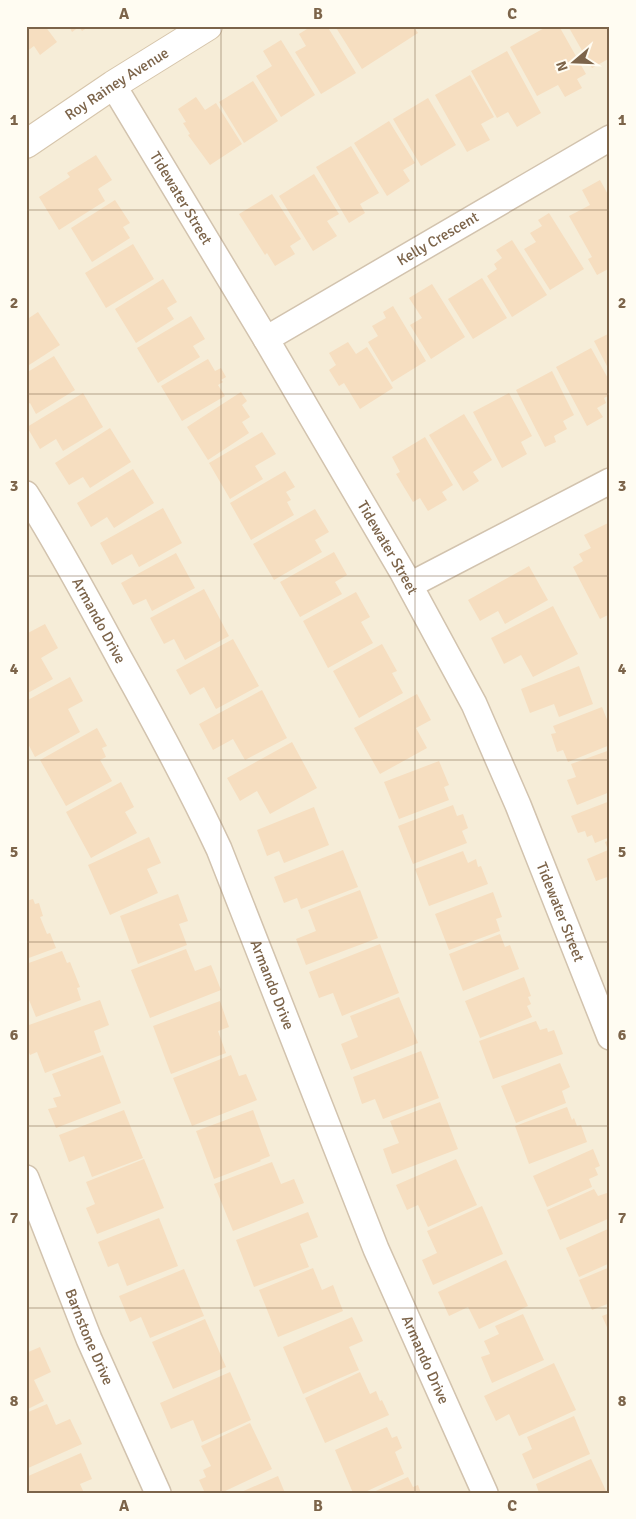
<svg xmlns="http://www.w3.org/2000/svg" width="636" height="1519" font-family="Signika,sans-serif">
	<rect width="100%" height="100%" fill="#fef9ea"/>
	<rect fill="#f6edd8" x="26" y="26" width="584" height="1467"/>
	<g fill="#f6dec0">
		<path d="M26 26H45L57 42 40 55 34 46 26 52Z"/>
		<path d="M69 26H90L82 31 79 27 72 32Z"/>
		<path d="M305 26H327L356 73 321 94 295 52 306 46 299 34 307 29Z"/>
		<path d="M335 26H413L418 33 362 69Z"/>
		<path d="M548 26H559L586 74 577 79 582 88 565 97 558 85 537 96 510 47Z"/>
		<path d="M568 26H610V58L592 68Z"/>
		<path d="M281 40 315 95 281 117 256 76 272 66 263 51Z"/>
		<path d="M507 51 541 113 517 127 508 112 497 118 471 71Z"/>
		<path d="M470 75 494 117 481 124 490 140 467 152 435 95Z"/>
		<path d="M253 81 278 121 244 143 219 102Z"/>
		<path d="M196 97 205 110 216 103 242 144 210 165 188 135 190 134 183 123 186 122 178 109Z"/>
		<path d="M428 98 456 145 421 166 393 119Z"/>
		<path d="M389 121 415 163 403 170 410 181 387 196 354 143Z"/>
		<path d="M351 146 379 193 360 204 365 213 349 223 316 167Z"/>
		<path d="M96 155 112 180 98 189 105 201 59 230 39 197 70 177 67 173Z"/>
		<path d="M314 174 339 214 327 221 337 236 313 251 279 196Z"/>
		<path d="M600 180 610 198V268L597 275 588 259 592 257 569 216 590 205 582 190Z"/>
		<path d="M272 194 301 239 290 246 295 254 275 266 267 253 265 255 239 214Z"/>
		<path d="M115 200 130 223 123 227 130 238 92 262 71 228Z"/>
		<path d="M549 213 584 269 550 290 524 249 536 242 530 233 542 226 538 220Z"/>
		<path d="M512 240 547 295 512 317 487 276 497 269 494 264 502 258 496 250Z"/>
		<path d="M133 244 154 279 106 308 85 273Z"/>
		<path d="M482 278 507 318 473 339 448 299Z"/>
		<path d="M163 279 177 302 167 308 174 319 136 343 115 309Z"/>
		<path d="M432 284 465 337 431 359 410 325 422 318 409 298Z"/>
		<path d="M393 306 426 361 392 382 368 342 378 336 372 326 386 318 383 312Z"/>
		<path d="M38 312 60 345 26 367V320Z"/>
		<path d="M191 316 205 339 193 346 200 357 158 383 137 348Z"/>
		<path d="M610 333V372L594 341Z"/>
		<path d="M348 342 356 354 367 347 393 388 360 409 344 383 339 386 329 370 336 365 329 353Z"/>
		<path d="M591 348 610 382V395L604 398 606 403 597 408 603 417 587 426 556 367Z"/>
		<path d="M54 356 75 390 36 414 30 403 26 405V373Z"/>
		<path d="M208 359 215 371 221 368 226 377 221 380 223 382 218 385 225 396 182 421 161 386Z"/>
		<path d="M552 371 574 415 563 421 567 429 554 436 556 442 545 447 516 390Z"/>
		<path d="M241 392 247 401 242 405 250 417 242 422 249 433 208 460 187 427Z"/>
		<path d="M83 393 103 427 63 451 56 439 40 449 27 427Z"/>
		<path d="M509 393 532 436 521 442 527 454 502 468 473 412Z"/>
		<path d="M464 414 492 460 473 472 479 481 463 491 429 435Z"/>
		<path d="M110 428 131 462 90 488 83 477 69 485 55 463Z"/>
		<path d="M262 432 276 454 255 466 263 479 230 499 209 463Z"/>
		<path d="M425 437 453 485 442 492 447 500 428 511 420 498 413 502 396 474 400 472 392 457Z"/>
		<path d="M133 469 154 503 114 528 107 517 91 527 77 503Z"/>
		<path d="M285 471 295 487 286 492 291 500 287 502 294 515 251 540 230 503Z"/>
		<path d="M163 508 182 543 139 567 132 554 112 565 100 543Z"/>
		<path d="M315 509 329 532 315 540 322 552 274 580 253 544Z"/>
		<path d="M608 523 610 527V614L600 619 573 567 583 561 579 554 591 548 584 535Z"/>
		<path d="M334 552 347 575 335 582 342 594 300 617 280 582Z"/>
		<path d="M176 553 195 588 152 611 146 599 133 605 121 583Z"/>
		<path d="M529 566 548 600 505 624 498 611 480 621 468 600Z"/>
		<path d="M204 589 229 636 185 660 174 639 164 644 150 618Z"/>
		<path d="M356 592 370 617 361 622 373 643 328 668 303 621Z"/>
		<path d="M553 606 578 654 533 677 521 655 504 664 491 638Z"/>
		<path d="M45 624 58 648 41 658 53 679 26 694V634Z"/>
		<path d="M233 639 259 686 216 709 204 687 190 695 176 670Z"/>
		<path d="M382 644 397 671 392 673 403 693 359 718 333 671Z"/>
		<path d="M579 666 593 704 559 717 554 704 530 713 521 689Z"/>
		<path d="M70 677 83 701 68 709 80 732 35 757 26 740V701Z"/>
		<path d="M262 690 287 738 245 760 233 739 213 750 199 724Z"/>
		<path d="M417 694 431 720 416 728 427 748 380 774 354 728Z"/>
		<path d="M602 707 610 727V745L568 762 563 750 557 752 551 734 556 733 553 726Z"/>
		<path d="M97 728 107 746 102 748 106 757 100 760 112 781 66 806 40 760Z"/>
		<path d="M292 742 317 788 270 814 257 791 240 801 227 778Z"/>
		<path d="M610 750V792L577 805 567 780 576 777 571 764Z"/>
		<path d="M439 761 449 785 444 787 449 800 399 819 384 782Z"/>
		<path d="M121 782 134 807 125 812 137 833 91 858 66 812Z"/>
		<path d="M610 801V837L595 843 592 835 587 837 585 831 578 833 571 816Z"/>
		<path d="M453 805 457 816 463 814 468 828 462 831 467 843 413 864 398 826Z"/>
		<path d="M314 807 329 845 284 863 279 851 267 856 257 830Z"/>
		<path d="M149 837 161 863 147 869 158 893 110 915 88 865Z"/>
		<path d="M610 840V876L596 881 587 859 608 850 605 842Z"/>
		<path d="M343 850 358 887 301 909 297 898 284 903 274 877Z"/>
		<path d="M463 851 468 863 476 859 478 867 481 866 488 884 429 906 415 869Z"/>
		<path d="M360 890 378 938 306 965 296 939 316 931 308 910Z"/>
		<path d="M493 892 502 917 496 919 500 931 449 950 435 914Z"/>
		<path d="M178 894 188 921 179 924 187 945 138 964 120 916Z"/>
		<path d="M33 899 35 904 39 903 43 916 40 917 47 934 50 933 56 948 26 959V901Z"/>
		<path d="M500 934 505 947 510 945 519 969 463 991 449 954Z"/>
		<path d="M380 944 399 993 342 1016 333 993 319 998 309 972Z"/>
		<path d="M186 949 195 971 211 965 221 990 150 1018 131 970Z"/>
		<path d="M62 951 67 963 70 962 80 987 77 988 81 1000 36 1017 27 995H26V964Z"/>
		<path d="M524 977 531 996 528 997 531 1004 527 1006 532 1017 480 1038 465 1001Z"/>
		<path d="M399 997 418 1043 351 1070 341 1044 358 1037 350 1016Z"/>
		<path d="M100 1000 109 1025 94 1031 101 1052 45 1073 37 1052 30 1055 26 1045V1026Z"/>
		<path d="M220 1001 229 1027 218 1031 226 1053 171 1074 153 1026Z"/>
		<path d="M536 1021 540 1030 547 1028 548 1032 554 1030 563 1054 493 1079 479 1041Z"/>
		<path d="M421 1051 439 1098 383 1119 375 1099 362 1104 353 1077Z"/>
		<path d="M103 1055 121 1103 56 1128 48 1109 57 1107 53 1098 61 1096 52 1074Z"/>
		<path d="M231 1055 239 1076 246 1074 257 1100 192 1126 173 1078Z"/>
		<path d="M560 1063 570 1087 562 1091 566 1103 516 1123 501 1086Z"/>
		<path d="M440 1102 458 1149 392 1174 383 1149 399 1143 390 1121Z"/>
		<path d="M567 1107 572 1120 574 1118 577 1126 581 1125 587 1142 529 1164 515 1126Z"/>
		<path d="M124 1110 143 1158 92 1177 84 1156 69 1162 59 1135Z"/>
		<path d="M253 1110 270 1156 260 1160 261 1161 214 1179 196 1131Z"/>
		<path d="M593 1149 600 1166 595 1168 598 1175 589 1179 592 1187 547 1207 533 1176Z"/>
		<path d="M144 1159 164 1208 97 1234 86 1208 95 1204 86 1182Z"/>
		<path d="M456 1159 477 1205 428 1227 418 1205 407 1210 396 1185Z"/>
		<path d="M272 1162 281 1184 294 1179 304 1203 233 1231 214 1184Z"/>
		<path d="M594 1189 598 1196 607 1193 610 1199V1218L560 1240 547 1210Z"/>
		<path d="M482 1206 503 1254 433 1285 422 1260 437 1253 427 1231Z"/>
		<path d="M308 1212 318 1237 300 1244 309 1267 254 1287 236 1240Z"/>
		<path d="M159 1218 178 1266 127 1286 118 1263 108 1267 98 1242Z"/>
		<path d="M610 1228V1263L579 1277 566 1248Z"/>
		<path d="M506 1260 528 1306 479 1329 468 1307 449 1316 438 1292Z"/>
		<path d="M610 1267V1303L592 1310 579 1280Z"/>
		<path d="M313 1268 322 1290 333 1285 343 1311 278 1337 259 1290Z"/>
		<path d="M184 1269 204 1316 150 1338 141 1317 130 1322 119 1296Z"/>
		<path d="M610 1313V1334L602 1316Z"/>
		<path d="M523 1314 544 1360 492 1383 481 1357 490 1354 484 1341 499 1334 495 1326Z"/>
		<path d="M352 1317 363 1341 349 1347 359 1370 303 1394 283 1347Z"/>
		<path d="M205 1319 226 1367 173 1389 152 1342Z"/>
		<path d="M40 1347 51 1372 34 1380 44 1401 26 1410V1353Z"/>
		<path d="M554 1363 576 1410 519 1436 509 1414 496 1421 484 1396Z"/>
		<path d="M230 1372 251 1420 202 1442 193 1420 171 1429 160 1403Z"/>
		<path d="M360 1372 370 1394 376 1391 380 1401 382 1400 389 1415 325 1443 305 1398Z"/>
		<path d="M47 1404 56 1425 70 1419 82 1444 26 1469V1413Z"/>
		<path d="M574 1416 590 1454 533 1479 522 1454 532 1449 527 1437Z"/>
		<path d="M250 1423 272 1469 221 1493H205L199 1480 206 1477 203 1470 211 1466 201 1446Z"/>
		<path d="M387 1427 392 1438 397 1436 402 1448 395 1452 404 1474 363 1493H353L335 1450Z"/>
		<path d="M81 1453 92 1479 80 1484 84 1493H26V1477Z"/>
		<path d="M591 1459 607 1493H539L536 1484Z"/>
		<path d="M278 1476 285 1493H239Z"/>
		<path d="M408 1477 413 1487 418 1485 421 1493H371Z"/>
	</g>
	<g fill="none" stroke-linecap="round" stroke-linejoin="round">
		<defs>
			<g id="street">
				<path id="s1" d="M113 85 266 339 403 573 474 704 518 805 610 1037"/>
				<path id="s2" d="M266 339 610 138"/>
				<path id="s3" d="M26 494C61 549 91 606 122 663 156 724 189 785 219 849L376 1249 485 1493"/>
				<path d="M410 585 610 481"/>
				<path id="s4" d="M26 1178 89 1339 158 1493"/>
			</g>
			<g id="secondary">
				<path id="s5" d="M26 144 113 85 208 26"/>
			</g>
		</defs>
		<use href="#street" stroke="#d2c3ae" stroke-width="28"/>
		<use href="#secondary" stroke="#d6c5ab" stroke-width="30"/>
		<use href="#street" stroke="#fff" stroke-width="25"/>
		<use href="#secondary" stroke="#fff" stroke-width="28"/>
	</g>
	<path fill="none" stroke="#7c644a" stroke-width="1" stroke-opacity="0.55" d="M221 26V1493M415 26V1493M26 210H610M26 394H610M26 576H610M26 760H610M26 942H610M26 1126H610M26 1308H610"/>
	<g text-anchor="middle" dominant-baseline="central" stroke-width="4" stroke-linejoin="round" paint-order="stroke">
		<g font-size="15" fill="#7c644a" stroke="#fffcf2">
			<text stroke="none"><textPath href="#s5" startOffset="109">Roy Rainey Avenue</textPath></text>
			<text stroke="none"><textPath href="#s1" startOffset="132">Tidewater Street</textPath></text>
			<text stroke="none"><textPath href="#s2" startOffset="199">Kelly Crescent</textPath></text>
			<text stroke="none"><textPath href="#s1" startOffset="538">Tidewater Street</textPath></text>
			<text stroke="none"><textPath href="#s3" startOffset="146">Armando Drive</textPath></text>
			<text stroke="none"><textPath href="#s1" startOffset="942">Tidewater Street</textPath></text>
			<text stroke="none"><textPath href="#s3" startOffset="550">Armando Drive</textPath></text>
			<text stroke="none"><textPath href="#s4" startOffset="171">Barnstone Drive</textPath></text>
			<text stroke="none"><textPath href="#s3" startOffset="955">Armando Drive</textPath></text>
		</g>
	</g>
	<rect width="636" height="1519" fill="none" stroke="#fffcf2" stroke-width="55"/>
	<g transform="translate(574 62) rotate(251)" stroke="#fffcf2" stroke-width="4" paint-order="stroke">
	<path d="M0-4L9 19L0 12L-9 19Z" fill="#7c644a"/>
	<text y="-8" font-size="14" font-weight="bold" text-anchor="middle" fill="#7c644a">N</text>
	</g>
	<rect x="28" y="28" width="580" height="1464" fill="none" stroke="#7c644a" stroke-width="2"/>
	<g font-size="16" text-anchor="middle" font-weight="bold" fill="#7c644a">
		<text x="124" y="19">A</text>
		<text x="318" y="19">B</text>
		<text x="512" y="19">C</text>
		<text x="14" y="125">1</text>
		<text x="622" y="125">1</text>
		<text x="14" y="308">2</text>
		<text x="622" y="308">2</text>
		<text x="14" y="491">3</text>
		<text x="622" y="491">3</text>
		<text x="14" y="674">4</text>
		<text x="622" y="674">4</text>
		<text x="14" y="857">5</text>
		<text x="622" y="857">5</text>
		<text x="14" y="1040">6</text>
		<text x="622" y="1040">6</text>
		<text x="14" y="1223">7</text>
		<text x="622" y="1223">7</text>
		<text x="14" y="1406">8</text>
		<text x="622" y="1406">8</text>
		<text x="124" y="1511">A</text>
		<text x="318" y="1511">B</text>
		<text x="512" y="1511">C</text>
	</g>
</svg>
